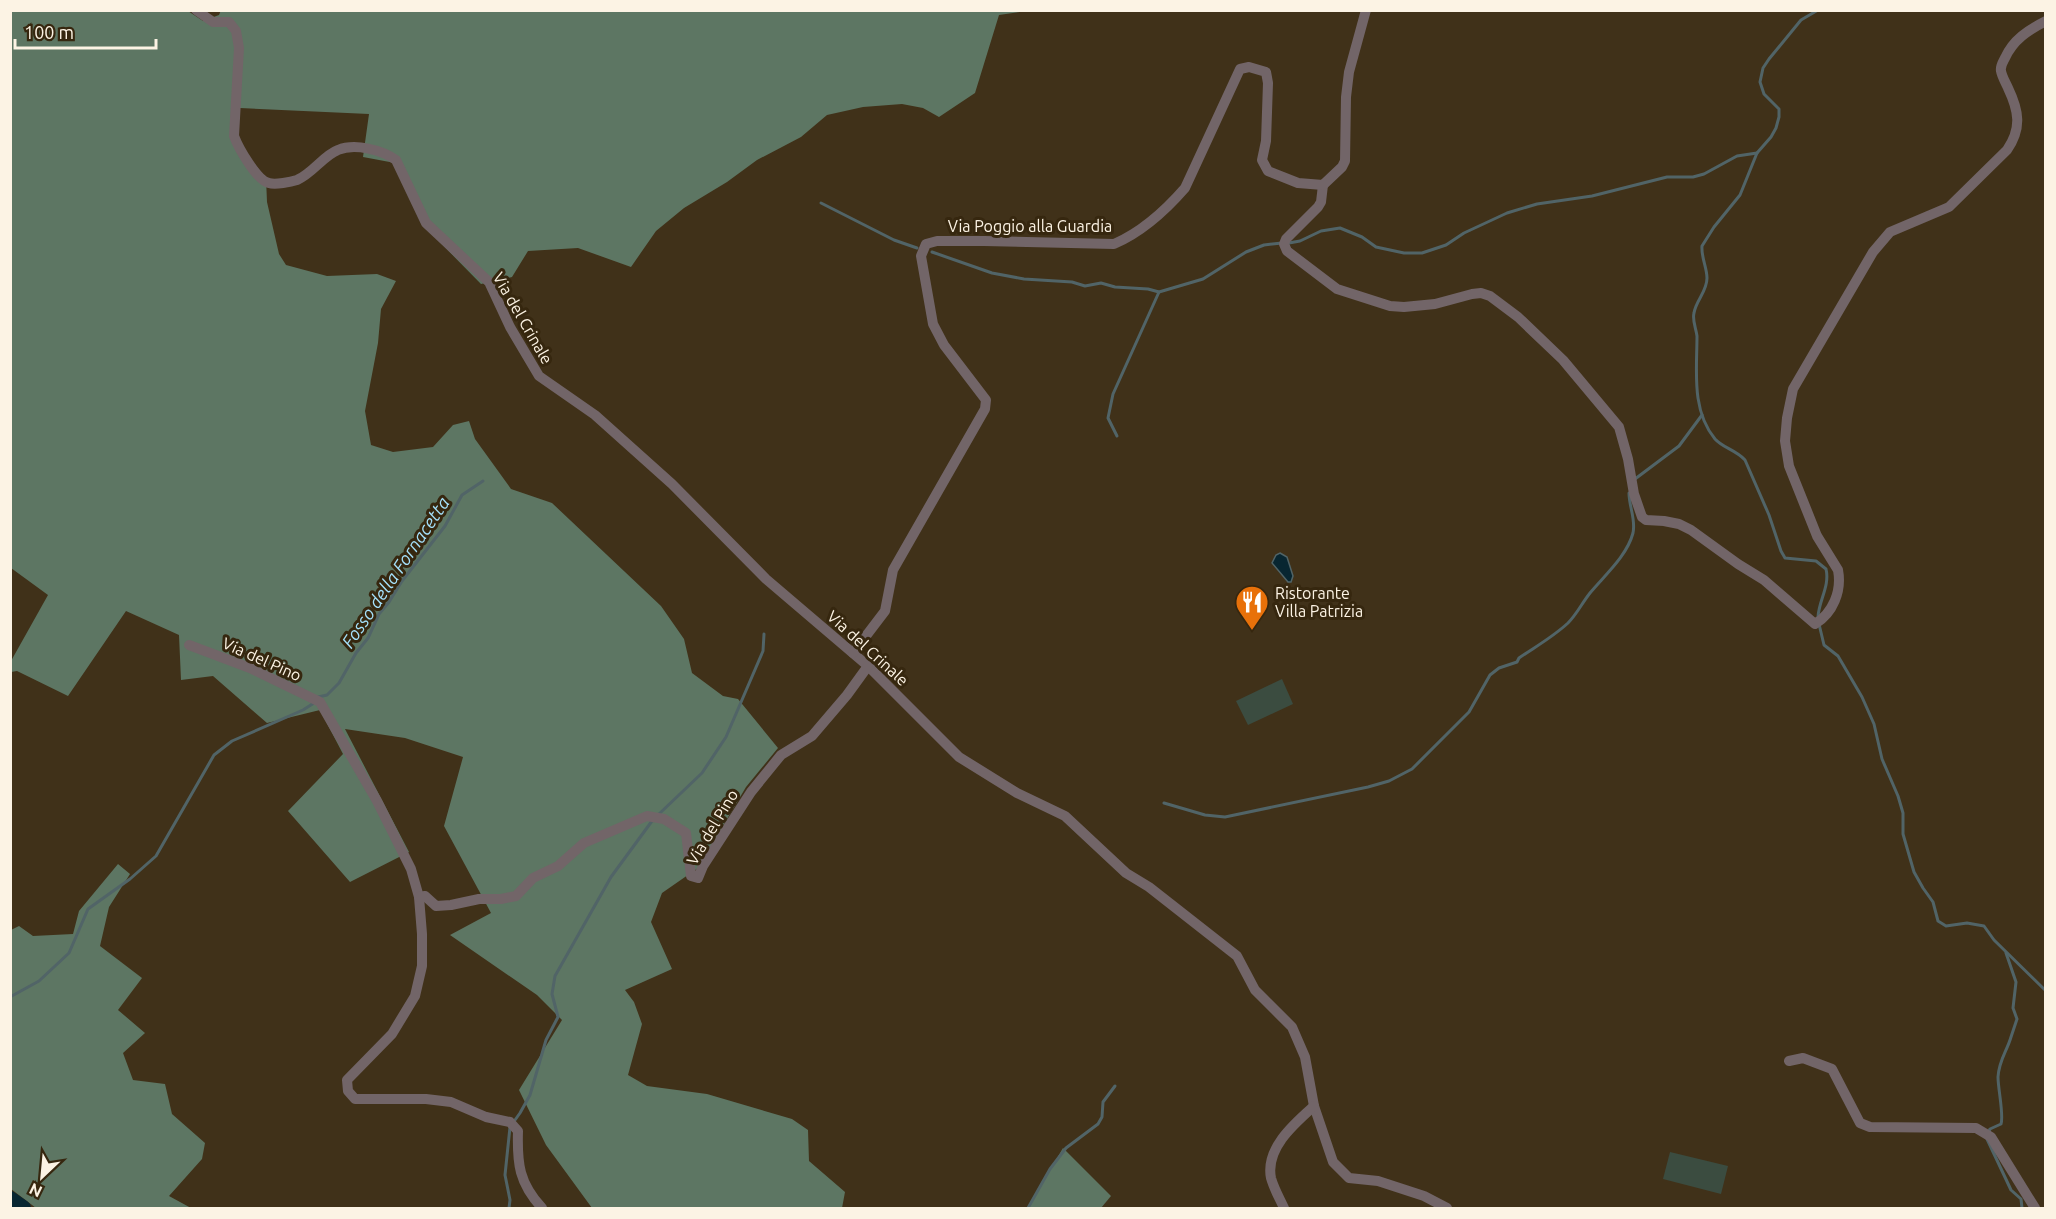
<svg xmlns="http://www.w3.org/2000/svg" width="2056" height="1219" font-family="Ubuntu,sans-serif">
	<rect width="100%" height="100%" fill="#403119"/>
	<g fill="#3b4c40">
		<path d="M1282 679 1293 704 1248 725 1236 701Z"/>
		<path d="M1670 1152 1728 1166 1721 1194 1663 1179Z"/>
	</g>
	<g fill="#5d7663">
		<path d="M221 10 1027 11 999 15 975 93 939 117 923 108 902 104 863 107 827 115 801 137 757 160 727 182 684 208 656 231 631 267 578 248 528 251 512 277 481 284 421 223 395 163 363 157 369 114 240 108 237 134 240 146 266 178 267 202 279 254 286 265 327 276 377 274 396 281 381 309 378 343 365 411 371 445 393 452 433 447 453 425 469 421 475 439 511 489 552 503 661 606 684 639 692 673 723 696 738 699 778 748 746 787 698 868 662 893 651 922 672 969 625 990 634 1002 642 1024 628 1075 647 1086 707 1094 792 1119 808 1130 809 1161 845 1192 842 1208H592L546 1145 519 1090 562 1020 537 995 450 935 491 913 444 826 463 757 405 738 345 729 409 852 350 882 288 811 343 754 320 710 267 723 213 676 181 680 179 635 126 611 68 696 17 671 11 672V661L48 595 11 568V11H188L203 21 219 15Z"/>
		<path d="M118 864 130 874 109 907 100 946 142 978 118 1010 145 1033 123 1053 133 1080 165 1084 172 1114 205 1143 202 1159 169 1196 191 1208H36L11 1189V930L19 926 33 936 73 934 79 911Z"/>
		<path d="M1063 1148 1111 1196 1101 1208H1028Z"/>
	</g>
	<path fill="#082631" stroke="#516467" stroke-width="1.5" d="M1280 553 1287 557 1293 576 1291 582H1288L1272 563 1276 555Z"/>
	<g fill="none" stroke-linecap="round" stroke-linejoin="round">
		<g stroke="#516467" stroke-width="3">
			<path d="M821 203 894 240 917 248"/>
			<path d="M1289 243 1300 241 1321 231 1340 228 1362 237 1376 247 1404 253H1422L1446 245 1464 233 1507 213 1537 204 1592 196 1667 177H1693L1704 174 1737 156 1757 153"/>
			<path d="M932 252 992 273 1024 279 1072 282 1085 286 1101 283 1115 287 1148 289 1159 292 1203 279 1246 252 1264 245 1282 243"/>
			<path d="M1117 436 1108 418 1113 394 1159 292"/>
			<path d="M1635 479 1679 446 1702 415"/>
			<path d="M1818 617C1819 600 1830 586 1826 569L1816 561 1785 558 1781 551 1769 515 1745 460C1736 450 1723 448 1715 439 1691 410 1697 370 1697 336 1696 328 1692 320 1694 313 1696 300 1707 292 1707 278 1707 268 1701 257 1702 246L1714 227 1740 195 1757 153 1771 137 1776 128 1779 117V109L1764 94 1760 82 1763 68 1769 59 1801 20 1818 10"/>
			<path d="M1819 624 1824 645 1838 656 1862 697 1874 724 1882 759 1898 796 1903 813V834L1914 872 1923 888 1933 902 1938 921 1946 926 1967 923 1984 926 1994 940 2046 991"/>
			<path d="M318 697 327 695 339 683 356 653 368 638 379 614 389 602 402 581 445 526 462 495 483 481"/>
			<path d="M1164 803 1205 815 1225 817 1368 787 1389 781 1412 769 1469 712 1490 675 1499 668 1517 662 1519 658C1535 647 1553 637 1568 623 1577 614 1582 603 1590 593 1604 576 1627 556 1633 533 1636 519 1629 507 1629 493"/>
			<path d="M659 814 702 773 726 737 763 651 764 634"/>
			<path d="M10 997 39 981 69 953 88 909 130 879 156 856 214 755 232 741 303 710 314 703"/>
			<path d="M1988 1133 1990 1129 2001 1124C2004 1115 1998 1089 1998 1077 1999 1060 2007 1051 2011 1037 2013 1031 2015 1025 2017 1019L2013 1008 2016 982 2006 953"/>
			<path d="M1987 1139 2011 1190 2021 1199 2022 1208"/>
			<path d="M509 1208 510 1200 505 1175 510 1127 520 1113 530 1095 546 1040 558 1017 552 994 555 976 611 877 652 821"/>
			<path d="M1028 1208 1050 1169 1066 1148 1098 1124 1102 1117 1103 1102 1115 1086"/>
		</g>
		<path stroke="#082631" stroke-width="16" d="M10 1199 23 1208"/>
		<g stroke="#726568" stroke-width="10">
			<path d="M196 10 213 22H229L236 31 239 48 234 136C238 147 257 181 269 183 275 185 291 182 297 180 312 174 324 155 338 150 355 143 382 150 396 160L426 223 489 282 510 327 539 376 595 415 672 484 766 579 868 666 959 757 1017 793 1065 816 1126 873 1149 887 1237 956 1255 990 1292 1027 1305 1057 1314 1106 1333 1162 1349 1178 1378 1181 1424 1196 1447 1208"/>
			<path d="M1323 185 1321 202 1318 207 1286 239 1284 244 1287 251 1337 289 1390 306 1404 307 1435 304 1472 294 1481 293 1490 296 1518 317 1563 360 1619 427 1628 459 1634 494 1642 517 1646 520 1664 521 1679 524 1691 530 1738 564 1764 580 1815 624C1833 613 1842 591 1838 570L1817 536 1789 466 1785 441 1787 418 1793 389 1873 252 1890 232 1949 207 2007 150C2022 128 2019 111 2008 88 2006 83 2002 77 2001 71 2000 66 2003 62 2005 58 2013 40 2028 30 2046 21"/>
			<path d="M189 645 250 668 320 702 377 801 411 869 419 897 422 934V966L415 996 392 1034 347 1080 348 1091 355 1099H426L451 1102 486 1117 510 1122 518 1131C517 1164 519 1183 542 1208"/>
			<path d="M853 653 885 611 893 570 985 409 986 400 944 345 933 324 921 256 926 244 937 241H984L1114 244C1142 232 1165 211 1185 188L1240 69 1249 67 1266 72 1268 83 1266 141 1262 160 1268 171 1298 183 1323 185 1342 167 1345 161 1346 97 1349 72 1366 10"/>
			<path d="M419 897 425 896 436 906 451 905 479 899H501L516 896 533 878 558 866 584 843 647 816 664 819 686 833 691 876 698 878 703 866 751 792 781 755 812 736 847 695 868 666"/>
			<path d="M1789 1061 1803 1058 1832 1069 1860 1123 1870 1127 1976 1128 1991 1137 2035 1208"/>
			<path d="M1284 1208C1280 1199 1274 1189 1271 1178 1265 1148 1295 1123 1314 1106"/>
		</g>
	</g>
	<defs>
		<symbol id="restaurant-pin" viewBox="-11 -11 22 30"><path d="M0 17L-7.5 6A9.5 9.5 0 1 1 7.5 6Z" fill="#e8710a" stroke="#36270f"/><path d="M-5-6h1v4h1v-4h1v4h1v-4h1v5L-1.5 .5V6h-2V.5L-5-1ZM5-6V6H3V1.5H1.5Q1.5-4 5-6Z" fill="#fff"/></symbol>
	</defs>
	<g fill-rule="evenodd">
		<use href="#restaurant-pin" x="1233" y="583" width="38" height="52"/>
	</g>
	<g text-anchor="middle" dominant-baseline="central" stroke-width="6" stroke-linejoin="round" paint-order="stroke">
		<g font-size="16" fill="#fcf3e4" stroke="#36270f">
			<text x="1030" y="226">Via Poggio alla Guardia</text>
			<text transform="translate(523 318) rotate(60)">Via del Crinale</text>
			<text transform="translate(868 648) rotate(42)">Via del Crinale</text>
			<text transform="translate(262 659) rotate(24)">Via del Pino</text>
			<text transform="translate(712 827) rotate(-59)">Via del Pino</text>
		</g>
		<g font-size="16" fill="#fcf3e4" stroke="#36270f" text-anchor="start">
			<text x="1275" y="593">Ristorante<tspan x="1275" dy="18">Villa Patrizia</tspan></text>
		</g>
		<g font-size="18" font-style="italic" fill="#a5e1fb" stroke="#36270f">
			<text transform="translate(395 572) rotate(-56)">Fosso della Fornacetta</text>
		</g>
	</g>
	<rect width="2056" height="1219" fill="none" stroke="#fcf3e4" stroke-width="24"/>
	<g transform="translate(42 1177) rotate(206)" stroke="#36270f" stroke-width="4.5" paint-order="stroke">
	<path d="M0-4.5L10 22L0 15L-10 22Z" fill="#fcf3e4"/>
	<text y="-9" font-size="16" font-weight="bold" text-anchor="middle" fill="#fcf3e4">N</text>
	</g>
	<path d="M15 39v9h141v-9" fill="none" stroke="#fcf3e4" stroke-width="3"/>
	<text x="24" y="39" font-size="18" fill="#fcf3e4" stroke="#36270f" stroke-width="4.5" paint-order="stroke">100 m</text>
</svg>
